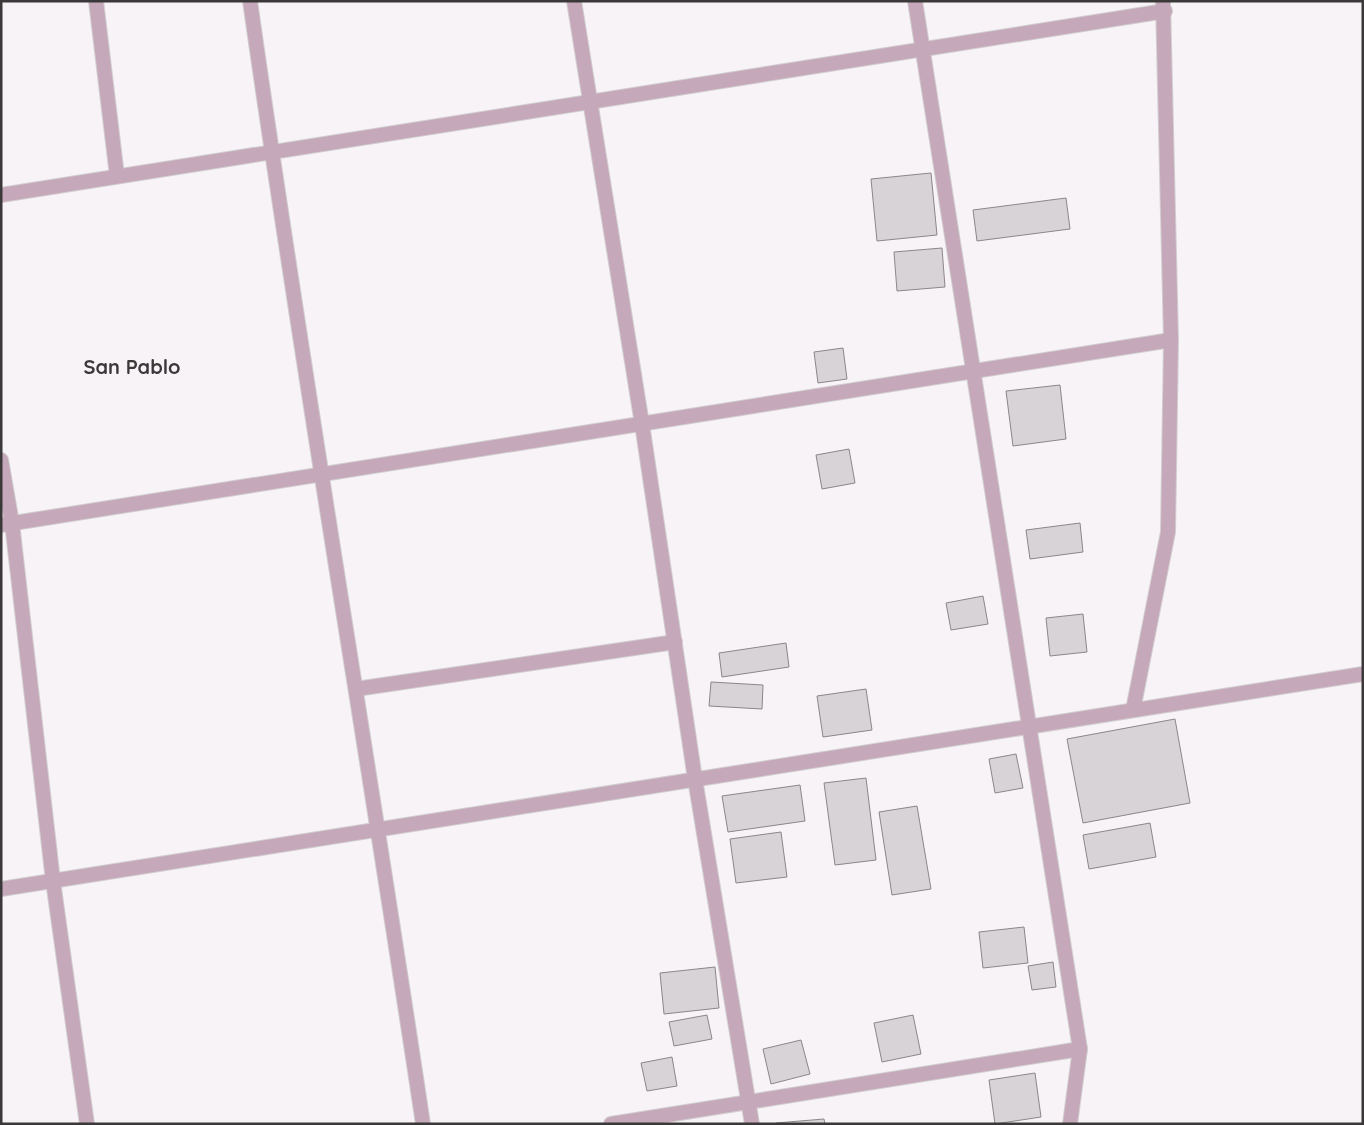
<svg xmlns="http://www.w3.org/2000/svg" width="1364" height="1125" font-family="Quicksand,sans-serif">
	<rect width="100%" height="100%" fill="#f8f3f6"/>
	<g fill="#d8d3d6" stroke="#8b8789">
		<path d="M931 173 937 235 877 241 871 179Z"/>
		<path d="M1066 198 1070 229 977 241 973 210Z"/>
		<path d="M942 248 945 287 897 291 894 252Z"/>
		<path d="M843 348 847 379 818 383 814 352Z"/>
		<path d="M1060 385 1066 439 1013 446 1006 391Z"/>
		<path d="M849 449 855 483 822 489 816 455Z"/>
		<path d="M1080 523 1083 552 1030 559 1026 530Z"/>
		<path d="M983 596 988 624 951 630 946 603Z"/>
		<path d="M1083 614 1087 652 1050 656 1046 618Z"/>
		<path d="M786 643 789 667 722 677 719 653Z"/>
		<path d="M711 682 763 685 762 709 709 706Z"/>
		<path d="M866 689 872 730 823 737 817 696Z"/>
		<path d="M1175 719 1190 803 1083 823 1067 739Z"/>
		<path d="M1016 754 1023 788 995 793 989 759Z"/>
		<path d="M866 778 876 860 835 865 824 783Z"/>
		<path d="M800 785 805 821 728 832 722 796Z"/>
		<path d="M917 806 931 889 892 895 879 812Z"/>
		<path d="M1150 823 1156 857 1089 869 1083 835Z"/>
		<path d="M781 832 787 877 736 883 730 839Z"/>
		<path d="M1024 927 1028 963 983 968 979 932Z"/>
		<path d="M1053 962 1056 987 1032 990 1028 966Z"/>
		<path d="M715 967 719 1008 664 1014 660 973Z"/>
		<path d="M707 1015 712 1039 674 1046 669 1022Z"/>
		<path d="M913 1015 921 1054 882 1062 874 1023Z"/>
		<path d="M801 1040 810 1074 771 1084 763 1049Z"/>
		<path d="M672 1057 677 1086 647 1091 641 1063Z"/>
		<path d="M1035 1073 1041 1117 995 1124 989 1080Z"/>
		<path d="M824 1119 825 1124H776V1123Z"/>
	</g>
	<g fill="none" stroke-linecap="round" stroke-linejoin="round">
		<defs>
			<g id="minor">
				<path d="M96 1 117 176"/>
				<path d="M250 1C303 376 367 749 423 1124"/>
				<path d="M574 1 642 424 695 779 752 1124"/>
				<path d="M915 1 1080 1049 1070 1124"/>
				<path d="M1 195 1165 11"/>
				<path d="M1 460 12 523 53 881 87 1124"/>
				<path d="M1 525 1171 340"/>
				<path d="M356 689 675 642"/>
				<path d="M1133 710 1168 532 1171 340 1163 2"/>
				<path d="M1 889 1363 674"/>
				<path d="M611 1124 1080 1049"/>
			</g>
		</defs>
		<use href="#minor" stroke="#d2ced0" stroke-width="16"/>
		<use href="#minor" stroke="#c5a8b9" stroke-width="14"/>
	</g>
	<g text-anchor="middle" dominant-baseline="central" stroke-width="4" stroke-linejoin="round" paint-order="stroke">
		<g font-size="20" font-weight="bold" fill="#3a3839" stroke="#f8f3f6">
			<text x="132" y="366">San Pablo</text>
		</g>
	</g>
	<rect width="1364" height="1125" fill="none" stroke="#3a3839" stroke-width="5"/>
</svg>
